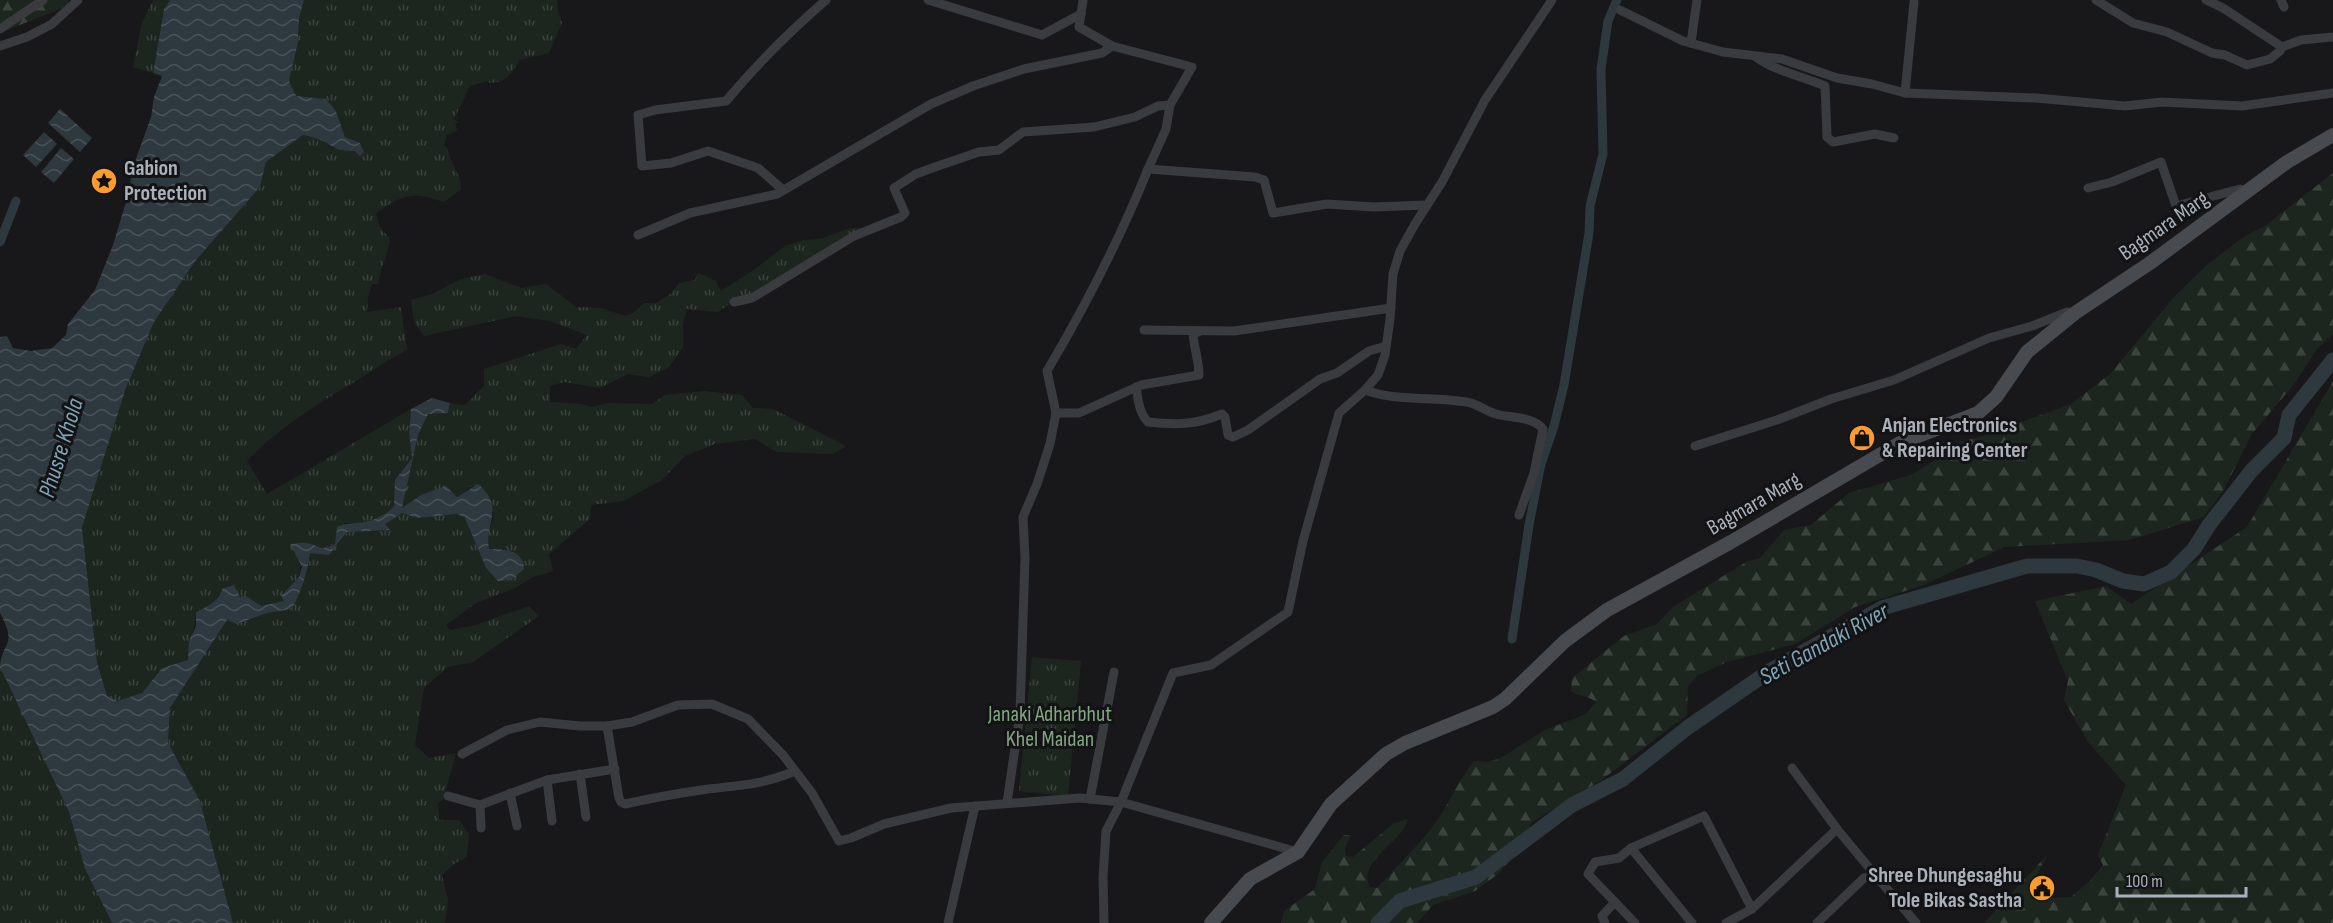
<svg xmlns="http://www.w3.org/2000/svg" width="2333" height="923" font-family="'Sofia Sans Condensed',sans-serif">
	<defs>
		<pattern id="grass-tufts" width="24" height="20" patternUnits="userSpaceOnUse" patternTransform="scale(1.5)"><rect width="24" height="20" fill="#1d261e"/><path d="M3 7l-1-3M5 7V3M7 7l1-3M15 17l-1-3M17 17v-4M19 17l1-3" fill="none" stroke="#3b433d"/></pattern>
		<pattern id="forest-firs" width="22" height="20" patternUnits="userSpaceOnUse" patternTransform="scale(1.5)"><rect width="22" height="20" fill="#1d261e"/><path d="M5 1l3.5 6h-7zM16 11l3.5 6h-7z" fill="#3b433d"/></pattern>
		<pattern id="water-waves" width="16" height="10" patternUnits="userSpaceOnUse" patternTransform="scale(1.5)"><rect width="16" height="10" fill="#2d393f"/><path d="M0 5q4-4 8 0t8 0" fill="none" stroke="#495359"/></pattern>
	</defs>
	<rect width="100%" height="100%" fill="#18181a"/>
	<g fill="url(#grass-tufts)">
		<path d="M153 0H170L164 9 153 73 133 67 142 23Z"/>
		<path d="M304 0H557L558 11 562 23 549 53 519 60C513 74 505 82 490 83L488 81 470 86 454 119 458 122 455 124 457 131 447 135 444 145 448 149C449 164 462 174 461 189L444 202C413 191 403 194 376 213L379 226 390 239C388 255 380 268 378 284H372L368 297 367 312 401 307 407 350C392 357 378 367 364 376 323 401 279 426 247 461L267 494 411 409 409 434 412 458C394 477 397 482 394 506 381 519 363 525 345 523L335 544C324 549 317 548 306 543L297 556C306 577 295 581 281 596L285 601 261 606 245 595 240 597 222 589C220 601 206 607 196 612 196 630 189 641 188 660L163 668 142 693 117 701 107 696 97 662 82 528 98 476 126 388 154 322 196 260 260 187 266 162 303 135 322 140 332 148 355 151 360 143 345 137 336 111 326 99 296 96 289 81 298 42 299 18Z"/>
		<path d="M851 228H868L753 296 736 299 718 312 687 309 683 323V347L669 367 649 377 628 374 600 388 564 382 550 386V402L581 404 592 407 608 403 652 404 665 395 704 391 742 395 753 408 773 409 846 446 833 454 777 452 755 439 715 444 685 456 662 480 623 501 591 505 590 519 549 554 553 571 533 577 515 588 476 603 446 625 450 630 476 625 529 606 539 616 473 662 448 667 424 688 415 745 429 758 456 753 443 800 438 803 439 820H459L469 834 467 857 454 864 442 875 448 900 445 923H233L200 801 168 743 170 708 227 619 237 624 267 613 292 609C302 591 307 574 310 553L337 546 347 532 389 530 384 524 402 513 417 518 457 514 465 518 486 568 498 581 504 549H489L487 537 494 515 485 490 472 486 457 497 421 495 401 509 418 435 428 414 448 413 450 403 465 405 484 386V369L561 344 576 349 587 335 550 321 516 316 424 336 414 322 411 300 432 294 461 279 485 274 522 288 546 284 576 307 601 308 625 316 633 313 644 303H656L672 293 679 283 695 280 698 273 716 281 721 291 754 270 785 246 804 240 820 239Z"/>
		<path d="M1032 657 1081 661 1068 796 1019 791Z"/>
		<path d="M0 670 3 672 69 812 85 869 112 923H0Z"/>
	</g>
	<g fill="url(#forest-firs)">
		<path d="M0 0H69L67 6 0 33Z"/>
		<path d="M2333 173V334L2317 349 2295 383 2252 434 2223 491 2204 517 2130 540 2004 547 1924 585 1855 607 1795 644 1727 662 1698 675 1688 686 1687 715 1600 781 1532 822 1512 858 1498 874 1475 891 1433 905 1417 923H1281L1284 911 1315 889 1322 862 1344 835H1351L1345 848 1346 856 1353 857 1393 824 1407 819C1406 840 1355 862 1370 887L1377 888C1399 864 1424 841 1442 813 1453 795 1461 777 1474 761L1488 762 1501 758 1545 730 1586 714 1596 702C1588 695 1579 697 1571 691L1572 678 1624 636 1657 624 1673 607 1746 562 1760 558 1784 530 1811 525 1849 493 1911 475 1937 459 1956 443 1983 436 2071 404 2111 373 2174 297 2208 264 2245 236 2265 226Z"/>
		<path d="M2333 381V923H1984L2048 854 2032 884 2033 899 2071 897 2090 881 2103 865 2098 855 2126 785 2088 742 2064 700 2068 681 2035 601 2106 586 2131 604 2247 527Z"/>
	</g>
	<g fill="url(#water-waves)">
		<path d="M170 0H304L299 18 298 42 289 81 296 96 326 99 336 111 345 137 360 143 364 152 360 156 355 151C337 151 337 149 323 141 317 138 310 137 303 135L266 162 260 187 196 260 154 322 126 388 98 476 82 528 97 662 107 696 117 701 142 693 162 668 188 660 189 642 196 626V612C206 607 220 601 222 589L234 585 240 597 245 595 261 606 284 601 281 596 299 577 302 567 290 544C295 544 302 542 306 543 319 545 319 552 335 544L337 527C345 523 349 524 357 523 371 522 385 516 394 506L395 480 412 458 409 434 411 409 432 398 450 403 448 413 428 414 418 435 402 508 421 495 446 486 457 497 478 484C506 508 484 524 489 549 504 549 524 550 524 569L511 580 498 581 486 568 465 518 457 514 417 518 402 513 385 524 390 530 347 532 329 555 310 553C307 574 302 590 292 609L267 613 237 624 227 620 170 708 168 743 200 801 233 923H112L85 869 69 812 3 673 0 670C0 641 19 648 0 613V337L7 336 13 348 31 351 52 348 66 335 68 324 95 290 113 245 129 192 132 170 151 117 154 97 162 76 153 73 164 9Z"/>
		<path d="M60 109 92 138 80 152 48 123Z"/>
		<path d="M44 132 57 144 36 167 23 155Z"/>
		<path d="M61 148 74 159 54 183 41 172Z"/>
	</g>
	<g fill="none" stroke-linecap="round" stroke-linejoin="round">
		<g stroke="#2d393f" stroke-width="9">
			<path d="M0 242 16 201"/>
			<path d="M1512 639 1529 525 1541 464 1554 426 1564 385 1589 233 1590 206 1603 154 1601 69 1608 21 1617 0"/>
		</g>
		<path stroke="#2d393f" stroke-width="15" d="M1378 923 1400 901 1476 877 1572 805 1623 779 1687 728 1771 670 1882 608 2027 566H2077L2096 570 2123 581 2144 584 2171 572 2194 549 2209 525 2252 470 2284 438 2289 415 2333 360"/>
		<g stroke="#393b3f" stroke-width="9">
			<path d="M928 0 1042 35 1081 14"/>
			<path d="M1083 0 1079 27 1112 46 1192 67 1170 105 1166 129 1148 169 1255 177 1264 180 1273 213 1327 204 1373 207 1427 205"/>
			<path d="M2096 0 2133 23 2167 32 2212 53 2225 55 2247 65 2270 59 2280 51 2282 47"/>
			<path d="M2206 0 2223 8 2282 47 2301 40 2333 37"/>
			<path d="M2281 0 2284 7"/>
			<path d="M1620 10 1683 41 1723 52 1782 59 1837 78 1872 84 1905 93 2036 98 2125 106 2162 102 2242 106 2333 93"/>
			<path d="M0 29 43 0"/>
			<path d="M1691 43 1697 0"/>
			<path d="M0 46 27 37 52 24 78 0"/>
			<path d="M1756 57C1777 72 1802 76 1825 86L1827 137 1833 142 1875 134 1894 138"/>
			<path d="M1905 93 1914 2"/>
			<path d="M1148 169C1120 239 1086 305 1047 371L1056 413H1079L1141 385 1199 375C1199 361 1194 348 1193 334L1200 331"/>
			<path d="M2088 188 2112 182 2161 162 2176 206 2240 189 2247 192"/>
			<path d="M783 190 758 168 708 151 671 163 642 166 638 115 655 110 726 101C757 64 790 31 826 0"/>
			<path d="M638 235 690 213 777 194 931 104 973 86 1024 69 1102 53 1112 46"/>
			<path d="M734 302 752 298 854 236 901 217 905 213 894 188 916 174 935 167 979 152 999 150 1023 132 1094 127 1135 117 1158 106 1170 105"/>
			<path d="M1144 330 1234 331 1391 308"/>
			<path d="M1136 387C1138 399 1139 413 1148 422 1177 425 1195 425 1222 414L1225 417 1228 435 1233 437 1248 430 1320 379 1337 373 1369 351 1386 346"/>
			<path d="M1365 390C1398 402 1432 396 1466 402 1477 403 1485 411 1496 414 1510 418 1533 416 1543 429L1534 473 1519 515"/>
			<path d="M1695 446 1777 420 1831 399 1894 380 1989 338 2032 326 2067 312 2075 313"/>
			<path d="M607 726 619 798 621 802 625 804C652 798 680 793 708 789 743 785 761 785 795 771"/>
			<path d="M462 754 507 730 540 722 580 726H607L632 722 678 705 712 704 748 719 783 755 812 793 839 841 851 838 884 824 951 808 1080 798 1121 802 1298 852"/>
			<path d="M1792 768 1837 829 1876 876"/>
			<path d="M580 774 586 817"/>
			<path d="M547 780 552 821"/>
			<path d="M510 793 517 826"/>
			<path d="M448 796 480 805"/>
			<path d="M1090 799 1114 672"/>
			<path d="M1007 803 1020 714 1025 558 1023 517 1037 484 1050 444 1056 413"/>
			<path d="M481 828 480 805 547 780 615 769"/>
			<path d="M1631 848 1692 923"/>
			<path d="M948 923 975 806"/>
			<path d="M1104 923 1103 877 1106 831 1121 802 1173 673 1211 665 1288 612 1303 541 1339 413 1365 390 1378 375 1385 355 1390 319 1393 274 1400 251 1415 224 1442 182 1485 100 1552 0"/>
			<path d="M1605 923 1602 916 1615 902"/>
			<path d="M1635 923 1588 874 1595 862 1619 858 1631 848 1704 816 1752 909 1837 829"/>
			<path d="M1726 923 1752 909"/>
			<path d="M1817 923 1864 878 1876 876 1916 923"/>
		</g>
		<path stroke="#474a4f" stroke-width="14" d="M1211 923 1250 879 1298 852 1331 804 1386 754 1405 743 1493 707 1505 699 1565 641 1607 610 1731 542 1900 443 1978 413 1996 397 2027 352 2075 313 2150 263 2287 162 2333 135"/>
	</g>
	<defs>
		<symbol id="sight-disc" viewBox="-11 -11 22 22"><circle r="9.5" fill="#fa9c30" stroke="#131315"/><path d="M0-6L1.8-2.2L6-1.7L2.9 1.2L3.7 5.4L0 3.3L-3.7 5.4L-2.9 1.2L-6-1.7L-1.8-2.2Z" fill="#111"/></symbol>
		<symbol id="shop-disc" viewBox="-11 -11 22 22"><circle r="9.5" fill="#fa9c30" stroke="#131315"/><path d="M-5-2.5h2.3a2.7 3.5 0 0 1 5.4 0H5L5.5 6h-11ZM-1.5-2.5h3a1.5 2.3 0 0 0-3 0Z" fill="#111"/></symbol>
		<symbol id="civic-disc" viewBox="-11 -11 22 22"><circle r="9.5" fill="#fa9c30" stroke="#131315"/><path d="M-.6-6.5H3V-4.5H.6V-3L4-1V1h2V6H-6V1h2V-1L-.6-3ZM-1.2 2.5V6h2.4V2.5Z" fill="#111"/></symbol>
	</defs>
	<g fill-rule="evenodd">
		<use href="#sight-disc" x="89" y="166" width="30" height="30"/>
		<use href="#shop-disc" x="1847" y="423" width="30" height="30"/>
		<use href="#civic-disc" x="2027" y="873" width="30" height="30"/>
	</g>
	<g text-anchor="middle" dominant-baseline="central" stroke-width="6" stroke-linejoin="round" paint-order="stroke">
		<g font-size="22" font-weight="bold" fill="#aab1ba" stroke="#131315" text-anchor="start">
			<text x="124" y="168">Gabion<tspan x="124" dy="25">Protection</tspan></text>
			<text x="1882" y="425">Anjan Electronics<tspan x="1882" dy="25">&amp; Repairing Center</tspan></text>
			<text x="2022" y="875" text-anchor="end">Shree Dhungesaghu<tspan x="2022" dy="25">Tole Bikas Sastha</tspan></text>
		</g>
		<g font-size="22" fill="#aab1ba" stroke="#131315">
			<text transform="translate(2164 226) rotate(-35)">Bagmara Marg</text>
			<text transform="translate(1754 504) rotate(-30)">Bagmara Marg</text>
		</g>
		<g font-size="22" fill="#82a680" stroke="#131315">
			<text x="1050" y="714">Janaki Adharbhut<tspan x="1050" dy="25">Khel Maidan</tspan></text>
		</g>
		<g font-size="24" font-style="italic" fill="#7fa4b7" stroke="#131315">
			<text transform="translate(61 448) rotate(-73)">Phusre Khola</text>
			<text transform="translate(1824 644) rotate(-29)">Seti Gandaki River</text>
		</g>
	</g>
	<path d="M2117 887v9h129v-9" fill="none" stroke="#aab1ba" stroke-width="3"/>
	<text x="2126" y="887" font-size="18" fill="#aab1ba" stroke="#131315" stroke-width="4.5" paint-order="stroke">100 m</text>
</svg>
